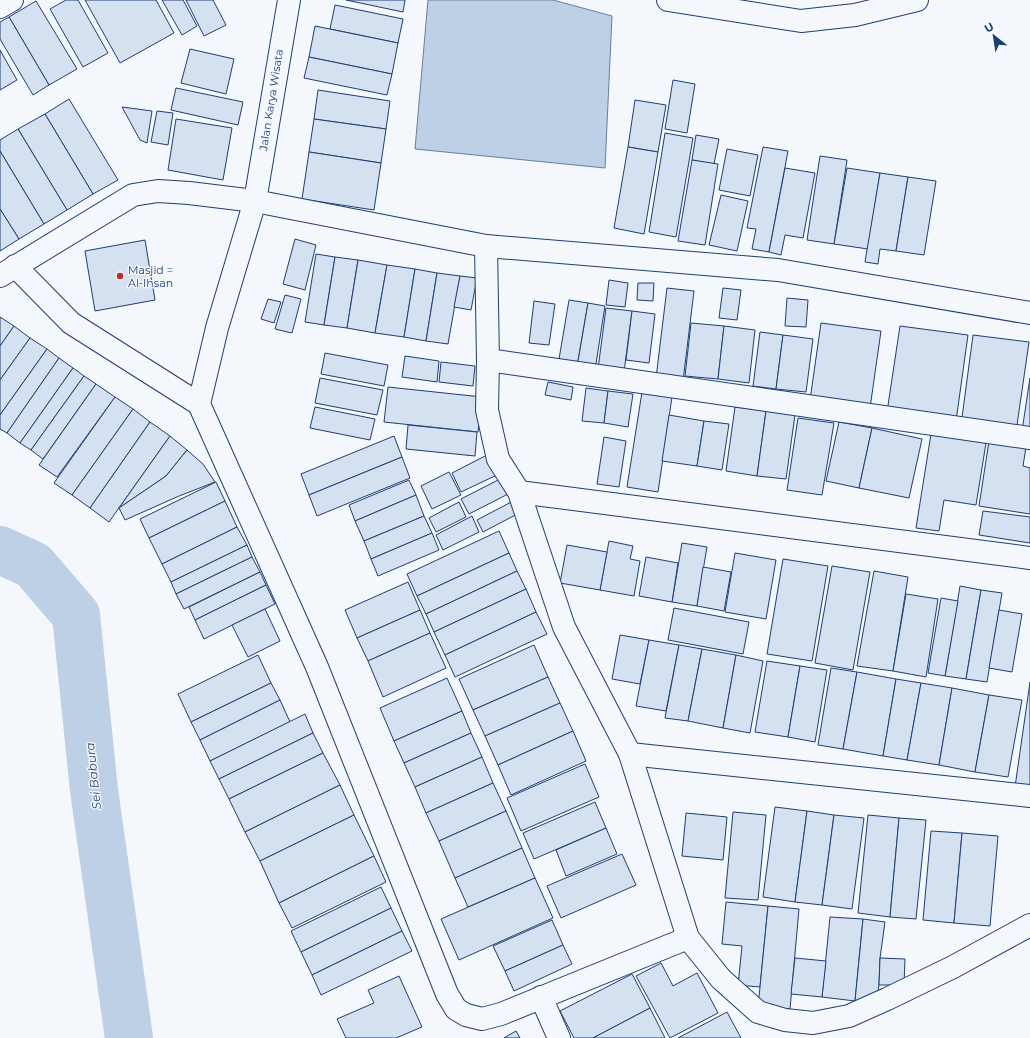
<svg xmlns="http://www.w3.org/2000/svg" width="1030" height="1038" font-family="Montserrat,sans-serif">
	<rect width="100%" height="100%" fill="#f4f7fb"/>
	<path fill="#bed0e5" stroke="#687fa3" d="M428 0H553L612 16 605 168 415 149Z"/>
	<g fill="none" stroke-linecap="round" stroke-linejoin="round">
		<path stroke="#bed0e5" stroke-width="48" d="M0 550 33 565 76 615 94 790 129 1038"/>
	</g>
	<g fill="#d5e0f0" stroke="#1d3f73">
		<path d="M66 0H78L108 53 83 67 50 9Z"/>
		<path d="M85 0H156L174 33 120 63Z"/>
		<path d="M162 0H183L197 26 182 35Z"/>
		<path d="M186 0H213L226 25 204 36Z"/>
		<path d="M346 0H405L403 12Z"/>
		<path d="M36 1 77 69 49 85 9 17Z"/>
		<path d="M335 5 403 19 398 43 330 29Z"/>
		<path d="M9 17 49 85 33 95 0 39V22Z"/>
		<path d="M315 26 398 43 392 74 309 57Z"/>
		<path d="M190 49 234 59 226 94 181 83Z"/>
		<path d="M0 50 17 80 0 90Z"/>
		<path d="M309 57 392 74 387 95 304 78Z"/>
		<path d="M673 80 695 84 687 133 665 129Z"/>
		<path d="M176 88 243 102 238 125 171 110Z"/>
		<path d="M318 90 390 101 386 129 314 119Z"/>
		<path d="M69 99 118 180 93 194 45 114Z"/>
		<path d="M635 100 666 105 658 152 628 147Z"/>
		<path d="M122 107 152 111 147 143 140 140Z"/>
		<path d="M157 111 173 113 168 145 151 142Z"/>
		<path d="M45 114 93 194 67 210 18 129Z"/>
		<path d="M176 119 232 128 223 180 168 170Z"/>
		<path d="M314 119 386 129 381 163 309 152Z"/>
		<path d="M18 129 67 210 44 224 0 151V140Z"/>
		<path d="M665 133 693 138 676 237 649 232Z"/>
		<path d="M696 135 719 139 714 164 692 160Z"/>
		<path d="M628 147 658 152 644 234 614 228Z"/>
		<path d="M763 147 788 151 769 252 752 249 756 229 747 228Z"/>
		<path d="M727 149 758 155 750 196 719 190Z"/>
		<path d="M0 151 44 224 19 239 0 209Z"/>
		<path d="M309 152 381 163 374 210 302 199Z"/>
		<path d="M820 156 847 160 834 244 807 240Z"/>
		<path d="M692 160 718 164 705 245 678 241Z"/>
		<path d="M785 168 815 173 803 238 785 235 781 255 769 252Z"/>
		<path d="M847 168 880 173 868 249 834 244Z"/>
		<path d="M880 173 908 177 896 251 880 249 878 264 865 262Z"/>
		<path d="M908 177 936 181 924 255 896 251Z"/>
		<path d="M721 195 748 201 737 251 709 245Z"/>
		<path d="M0 209 19 239 0 251Z"/>
		<path d="M295 239 316 245 305 290 283 284Z"/>
		<path d="M145 240 155 300 95 311 85 251Z"/>
		<path d="M316 254 335 257 324 325 305 322Z"/>
		<path d="M335 257 358 260 347 328 324 325Z"/>
		<path d="M358 260 387 265 375 333 347 328Z"/>
		<path d="M387 265 415 269 404 337 375 333Z"/>
		<path d="M415 269 437 273 426 341 404 337Z"/>
		<path d="M437 273 460 276 448 344 426 341Z"/>
		<path d="M460 276 477 278 471 310 454 307Z"/>
		<path d="M609 280 628 283 625 307 606 305Z"/>
		<path d="M638 283H654L653 301 637 300Z"/>
		<path d="M667 288 694 291 683 381 656 378Z"/>
		<path d="M723 288 741 290 737 320 719 318Z"/>
		<path d="M285 295 301 299 292 333 275 329Z"/>
		<path d="M787 298 808 300 806 327 785 326Z"/>
		<path d="M268 299 281 302 274 323 261 319Z"/>
		<path d="M569 300 588 303 577 367 558 365Z"/>
		<path d="M534 301 555 304 549 345 529 343Z"/>
		<path d="M588 303 605 306 595 370 577 367Z"/>
		<path d="M606 308 632 311 624 372 598 369Z"/>
		<path d="M632 311 655 314 649 363 626 360Z"/>
		<path d="M0 317 14 326 0 346Z"/>
		<path d="M691 323 724 326 718 379 685 376Z"/>
		<path d="M821 323 881 331 870 408 810 400Z"/>
		<path d="M14 326 30 338 0 380V346Z"/>
		<path d="M724 326 755 330 749 383 718 379Z"/>
		<path d="M900 326 968 335 956 421 887 412Z"/>
		<path d="M760 332 783 335 776 389 753 386Z"/>
		<path d="M783 335 813 339 806 392 776 389Z"/>
		<path d="M973 335 1029 342 1016 432 961 425Z"/>
		<path d="M30 338 47 349 0 415V380Z"/>
		<path d="M47 349 59 358 7 433 0 429V415Z"/>
		<path d="M325 353 388 365 384 386 321 374Z"/>
		<path d="M405 356 439 361 437 382 402 377Z"/>
		<path d="M59 358 73 368 20 443 7 433Z"/>
		<path d="M441 362 475 366 473 386 439 382Z"/>
		<path d="M73 368 84 376 31 450 20 443Z"/>
		<path d="M84 376 96 384 43 459 31 450Z"/>
		<path d="M320 378 383 390 377 415 315 403Z"/>
		<path d="M1030 378V432L1022 431Z"/>
		<path d="M548 382 573 387 571 400 545 395Z"/>
		<path d="M96 384 115 397 57 477 39 465Z"/>
		<path d="M388 387 482 397 478 432 384 422Z"/>
		<path d="M586 388 608 391 604 423 582 421Z"/>
		<path d="M608 391 633 394 628 427 604 423Z"/>
		<path d="M642 392 672 397 658 492 627 487Z"/>
		<path d="M115 397 133 409 72 495 54 483Z"/>
		<path d="M315 407 375 419 370 440 310 428Z"/>
		<path d="M735 407 766 411 757 476 726 471Z"/>
		<path d="M133 409 150 422 90 508 72 495Z"/>
		<path d="M766 411 795 415 786 479 757 476Z"/>
		<path d="M669 415 704 421 697 466 662 461Z"/>
		<path d="M798 418 834 423 822 495 787 490Z"/>
		<path d="M704 421 729 424 722 470 697 466Z"/>
		<path d="M150 422 170 436 109 522 90 508Z"/>
		<path d="M839 422 872 428 859 488 826 481Z"/>
		<path d="M408 425 477 432 475 456 406 449Z"/>
		<path d="M872 428 922 439 909 498 859 488Z"/>
		<path d="M931 434 986 443 976 505 944 500 939 531 916 528Z"/>
		<path d="M170 436 187 450 166 476 119 508Z"/>
		<path d="M394 436 402 457 309 495 301 474Z"/>
		<path d="M604 437 626 441 619 487 597 484Z"/>
		<path d="M989 441 1026 447 1023 466 1030 468V514L979 506Z"/>
		<path d="M187 450 203 464 215 482 179 496 125 520 119 508 166 476Z"/>
		<path d="M489 454 499 474 461 492 452 473Z"/>
		<path d="M402 457 410 478 317 516 309 495Z"/>
		<path d="M449 472 461 495 432 509 421 486Z"/>
		<path d="M502 478 510 493 469 514 461 499Z"/>
		<path d="M409 480 416 495 355 521 349 505Z"/>
		<path d="M216 482 225 501 149 538 140 519Z"/>
		<path d="M416 495 424 516 364 541 355 521Z"/>
		<path d="M517 499 523 511 483 532 477 520Z"/>
		<path d="M225 501 237 527 162 564 149 538Z"/>
		<path d="M459 502 466 517 436 532 429 518Z"/>
		<path d="M983 511 1030 517V543L979 535Z"/>
		<path d="M424 516 432 533 371 559 364 541Z"/>
		<path d="M472 516 479 532 443 550 436 535Z"/>
		<path d="M237 527 247 545 171 582 162 564Z"/>
		<path d="M499 531 509 553 417 596 407 574Z"/>
		<path d="M432 533 439 550 378 576 371 559Z"/>
		<path d="M609 541 633 546 630 559 640 561 634 596 600 590Z"/>
		<path d="M682 543 707 547 697 606 672 602Z"/>
		<path d="M247 545 252 557 176 594 171 582Z"/>
		<path d="M567 545 607 552 600 590 560 583Z"/>
		<path d="M509 553 517 571 426 614 417 596Z"/>
		<path d="M735 553 776 560 766 619 725 612Z"/>
		<path d="M252 557 260 572 184 609 176 594Z"/>
		<path d="M646 557 678 563 672 602 639 596Z"/>
		<path d="M783 559 828 566 812 661 767 654Z"/>
		<path d="M832 566 870 572 853 670 815 663Z"/>
		<path d="M703 567 731 572 724 611 697 606Z"/>
		<path d="M517 571 526 589 434 632 426 614Z"/>
		<path d="M874 571 908 577 893 671 857 666Z"/>
		<path d="M260 572 266 585 195 620 189 607Z"/>
		<path d="M408 582 420 610 357 638 345 610Z"/>
		<path d="M266 585 275 604 204 639 195 620Z"/>
		<path d="M960 586 981 590 966 679 945 676Z"/>
		<path d="M526 589 536 612 445 655 434 632Z"/>
		<path d="M981 590 1002 593 987 682 966 679Z"/>
		<path d="M906 594 938 599 926 677 893 671Z"/>
		<path d="M941 598 958 601 945 676 928 673Z"/>
		<path d="M674 608 749 622 743 654 668 640Z"/>
		<path d="M265 609 280 641 248 657 232 625Z"/>
		<path d="M420 610 430 633 368 661 357 638Z"/>
		<path d="M999 610 1022 614 1012 672 989 668Z"/>
		<path d="M536 612 547 634 455 677 445 655Z"/>
		<path d="M430 633 446 668 383 697 368 661Z"/>
		<path d="M620 635 649 640 640 684 612 679Z"/>
		<path d="M649 640 679 645 666 711 636 706Z"/>
		<path d="M534 645 548 677 473 710 459 679Z"/>
		<path d="M679 645 702 649 688 721 665 718Z"/>
		<path d="M702 649 736 655 723 728 688 721Z"/>
		<path d="M258 655 271 683 191 722 178 694Z"/>
		<path d="M736 655 763 661 750 733 723 728Z"/>
		<path d="M767 661 800 666 788 737 755 732Z"/>
		<path d="M800 666 827 670 815 742 788 737Z"/>
		<path d="M831 668 857 672 843 749 818 745Z"/>
		<path d="M857 672 896 679 883 756 843 749Z"/>
		<path d="M548 677 560 703 485 736 473 710Z"/>
		<path d="M447 678 462 711 394 741 380 708Z"/>
		<path d="M896 679 921 683 907 760 883 756Z"/>
		<path d="M1030 682V789L1015 787Z"/>
		<path d="M271 683 280 700 200 740 191 722Z"/>
		<path d="M921 683 952 688 939 765 907 760Z"/>
		<path d="M952 688 989 695 975 772 939 765Z"/>
		<path d="M989 695 1022 700 1008 777 975 772Z"/>
		<path d="M280 700 290 722 210 761 200 740Z"/>
		<path d="M560 703 573 731 498 765 485 736Z"/>
		<path d="M462 711 471 733 404 763 394 741Z"/>
		<path d="M305 714 313 733 219 779 210 761Z"/>
		<path d="M573 731 586 761 511 795 498 765Z"/>
		<path d="M313 733 323 753 229 799 219 779Z"/>
		<path d="M471 733 482 757 415 787 404 763Z"/>
		<path d="M323 753 340 785 245 832 229 799Z"/>
		<path d="M482 757 493 783 426 813 415 787Z"/>
		<path d="M585 764 599 797 521 831 507 798Z"/>
		<path d="M493 783 506 811 439 841 426 813Z"/>
		<path d="M340 785 354 815 260 861 245 832Z"/>
		<path d="M595 802 606 828 534 859 523 833Z"/>
		<path d="M775 807 807 811 795 902 763 897Z"/>
		<path d="M506 811 522 848 455 878 439 841Z"/>
		<path d="M807 811 834 815 822 905 795 902Z"/>
		<path d="M733 812 766 815 758 900 725 898Z"/>
		<path d="M686 813 727 817 723 860 682 856Z"/>
		<path d="M354 815 374 856 279 903 260 861Z"/>
		<path d="M834 815 864 818 852 909 822 905Z"/>
		<path d="M868 815 899 818 890 917 858 913Z"/>
		<path d="M899 818 926 820 916 919 890 917Z"/>
		<path d="M606 828 617 854 566 876 556 850Z"/>
		<path d="M931 831 962 833 954 923 923 920Z"/>
		<path d="M962 833 998 836 990 926 954 923Z"/>
		<path d="M522 848 535 878 468 907 455 878Z"/>
		<path d="M622 854 636 885 561 918 547 886Z"/>
		<path d="M374 856 386 882 292 928 279 903Z"/>
		<path d="M535 878 553 918 459 960 441 919Z"/>
		<path d="M381 887 391 908 301 952 291 931Z"/>
		<path d="M726 902 768 906 760 987 738 985 742 946 722 944Z"/>
		<path d="M768 906 799 909 790 1009 758 1007Z"/>
		<path d="M391 908 402 931 312 975 301 952Z"/>
		<path d="M830 917 863 919 855 1001 822 997Z"/>
		<path d="M863 919 885 922 880 958 879 985 876 1002 855 1001Z"/>
		<path d="M552 920 563 945 505 971 493 946Z"/>
		<path d="M402 931 412 951 321 995 312 975Z"/>
		<path d="M563 945 572 964 514 991 505 971Z"/>
		<path d="M795 958 826 961 822 997 791 994Z"/>
		<path d="M880 958 905 959 904 985H879Z"/>
		<path d="M661 963 673 986 697 973 718 1013 670 1038 636 976Z"/>
		<path d="M632 974 650 1008 593 1038H574L560 1011Z"/>
		<path d="M399 976 422 1027 396 1038H346L337 1019 374 1003 368 990Z"/>
		<path d="M650 1008 665 1038H593Z"/>
		<path d="M727 1012 741 1038H678Z"/>
		<path d="M516 1031 520 1038H504Z"/>
	</g>
	<g fill="none" stroke-linecap="round" stroke-linejoin="round">
		<defs>
			<g id="street">
				<path d="M289 0 255 201 217 328 199 404 317 667 447 994 456 1009 466 1015 482 1019 501 1014 688 938"/>
				<path d="M668 0 801 21 855 15 917 0"/>
				<path d="M0 7 12 0"/>
				<path d="M486 246 488 360 487 410 498 459 519 492 564 627 630 754 688 938 721 979 758 1012 785 1020 813 1023 849 1016 887 999 953 967 1030 925"/>
				<path d="M15 266 71 323 199 404"/>
				<path d="M0 276 133 195 158 191 189 193 255 201 486 246 778 270 1030 313"/>
				<path d="M488 360 1030 438"/>
				<path d="M519 492 1030 558"/>
				<path d="M630 754 1030 796"/>
				<path d="M541 997 559 1038"/>
			</g>
		</defs>
		<use href="#street" stroke="#1d3f73" stroke-width="24"/>
		<use href="#street" stroke="#f4f7fb" stroke-width="22"/>
	</g>
	<circle fill="#c62828" stroke="#f4f7fb" stroke-width="1.5" cx="120" cy="276" r="4"/>
	<g text-anchor="middle" dominant-baseline="central" stroke-width="3" stroke-linejoin="round" paint-order="stroke">
		<g font-size="11" fill="#1d3f73" stroke="#f4f7fb">
			<text transform="translate(271 100) rotate(-81)">Jalan Karya Wisata</text>
		</g>
		<g font-size="11" fill="#1d3f73" stroke="#f4f7fb" text-anchor="start">
			<text x="128" y="270">Masjid =<tspan x="128" dy="13">Al-Ihsan</tspan></text>
		</g>
		<g font-size="12" font-style="italic" fill="#1d3f73" stroke="#f4f7fb">
			<text transform="translate(93 776) rotate(-96)">Sei Babura</text>
		</g>
	</g>
	<g transform="translate(994 36) rotate(330)" stroke="#f4f7fb" stroke-width="3" paint-order="stroke">
	<path d="M0-3L7 15L0 10L-7 15Z" fill="#1d3f73"/>
	<text y="-6" font-size="11" font-weight="bold" text-anchor="middle" fill="#1d3f73">U</text>
	</g>
</svg>
